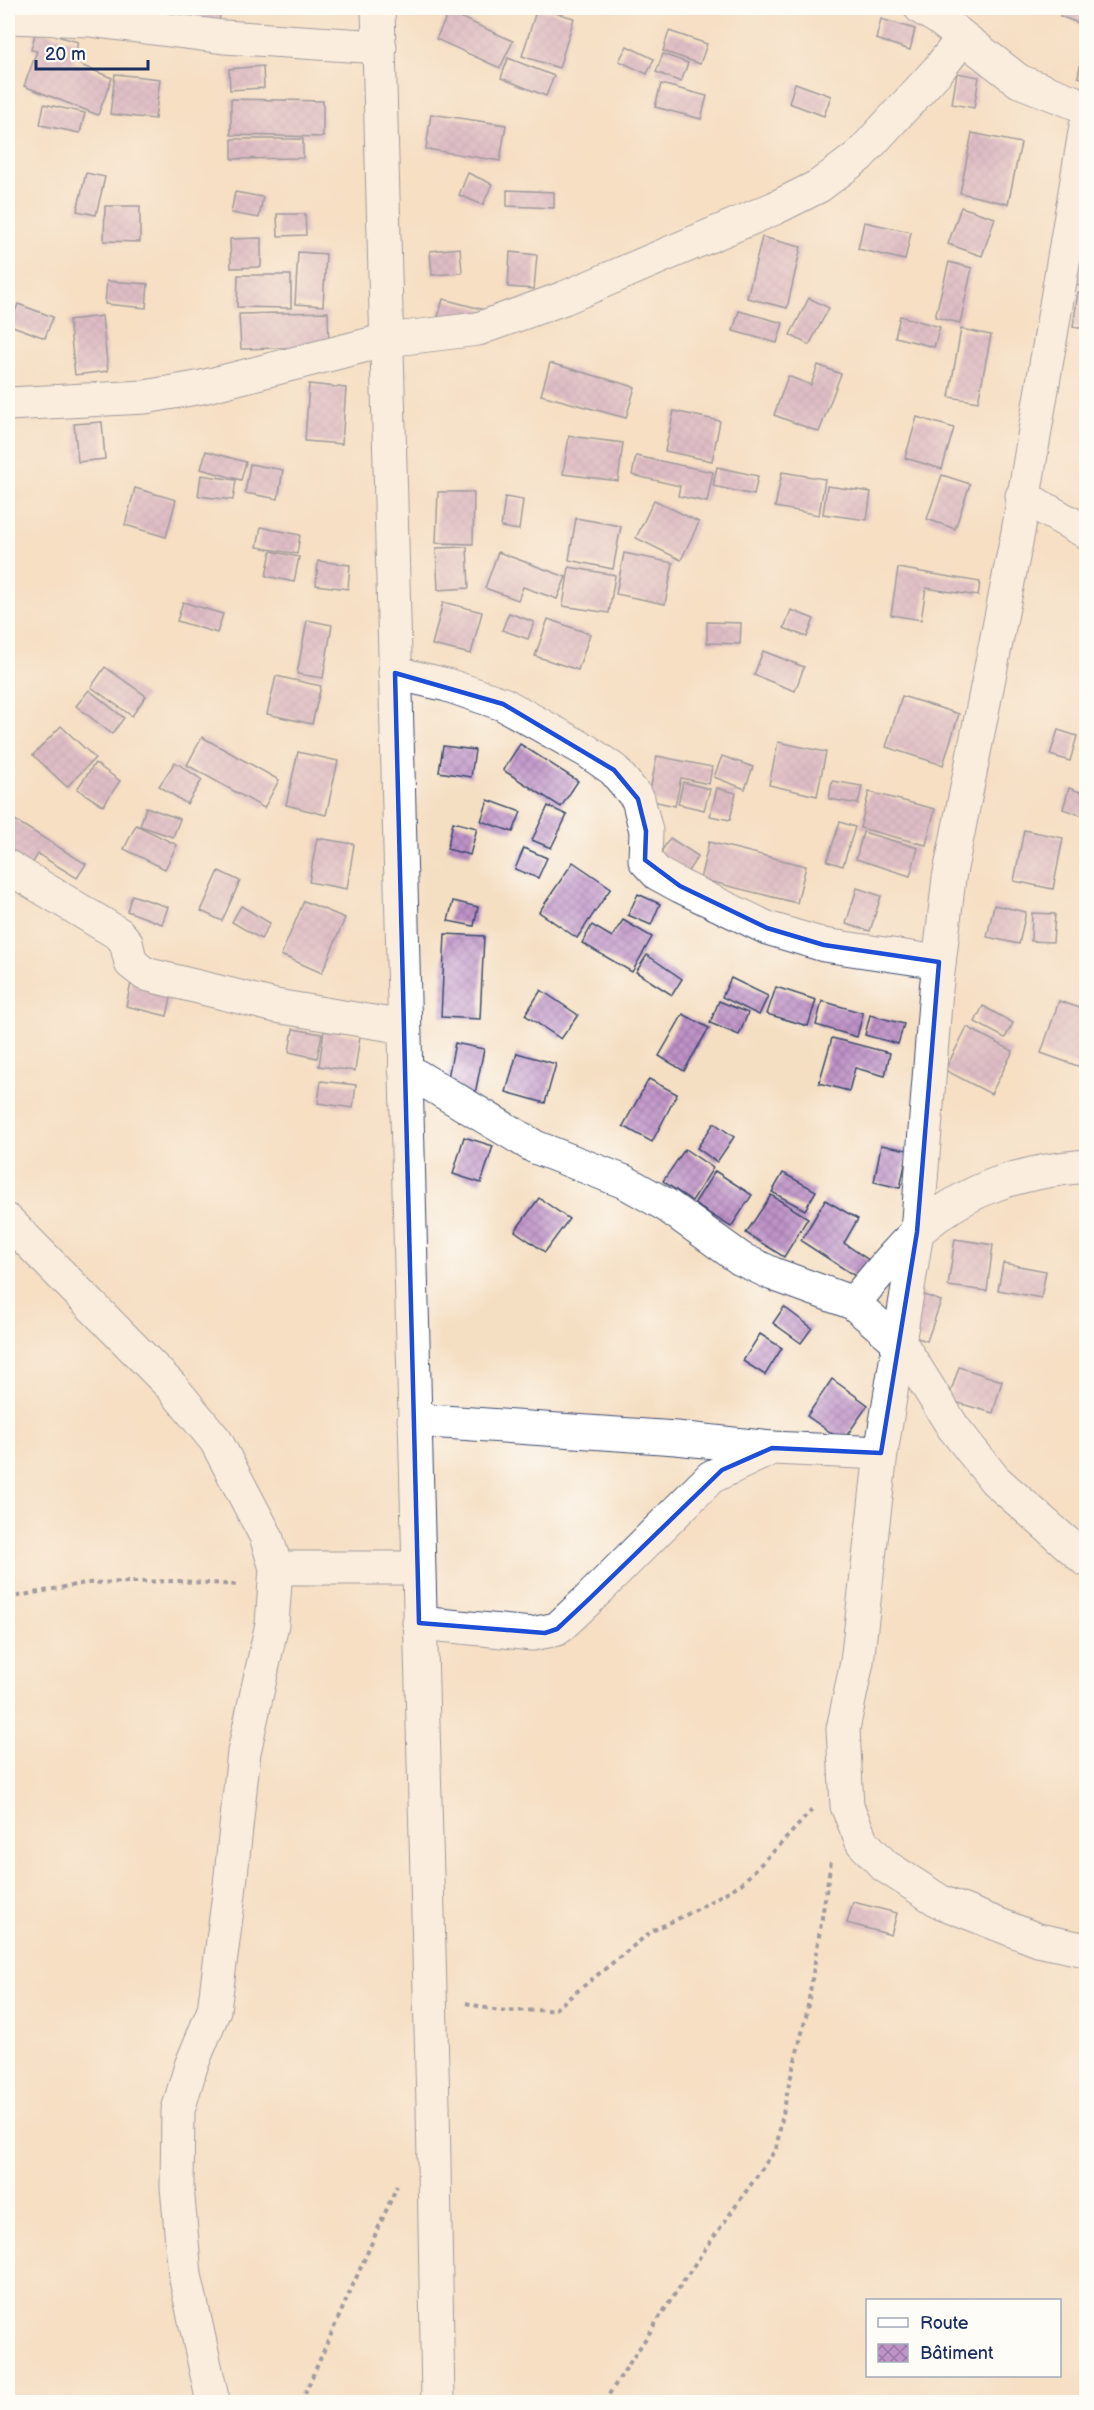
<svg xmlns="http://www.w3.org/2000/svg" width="1094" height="2410" font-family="'Balsamiq Sans',sans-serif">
	<defs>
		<pattern id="building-cross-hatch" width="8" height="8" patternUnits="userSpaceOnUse" patternTransform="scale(1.5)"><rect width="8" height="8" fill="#c093c8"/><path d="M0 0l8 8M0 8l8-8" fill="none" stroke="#9b78a6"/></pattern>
	</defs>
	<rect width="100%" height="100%" fill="#fdfcf7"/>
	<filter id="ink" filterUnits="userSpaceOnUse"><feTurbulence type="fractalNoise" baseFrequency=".0167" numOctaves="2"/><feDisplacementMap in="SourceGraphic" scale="12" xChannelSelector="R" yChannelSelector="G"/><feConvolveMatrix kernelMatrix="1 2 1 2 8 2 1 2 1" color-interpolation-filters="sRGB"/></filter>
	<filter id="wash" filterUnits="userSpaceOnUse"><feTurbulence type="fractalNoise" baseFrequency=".008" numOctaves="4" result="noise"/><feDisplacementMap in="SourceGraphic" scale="24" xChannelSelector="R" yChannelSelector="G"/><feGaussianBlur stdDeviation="1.35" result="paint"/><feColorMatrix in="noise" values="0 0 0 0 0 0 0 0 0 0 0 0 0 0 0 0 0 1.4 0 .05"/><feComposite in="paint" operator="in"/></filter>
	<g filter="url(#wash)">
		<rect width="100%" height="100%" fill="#f5dfc3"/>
		<g id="blocks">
			<g fill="url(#building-cross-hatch)">
				<path d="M138 8 174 10 172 28 136 22Z"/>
				<path d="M182 8 220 14 218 34 179 29Z"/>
				<path d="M537 8 574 18 559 68 522 56Z"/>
				<path d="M1063 8H1086V26L1060 16Z"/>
				<path d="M449 12 513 41 500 68 436 39Z"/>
				<path d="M881 19 915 29 910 50 876 39Z"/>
				<path d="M36 30 78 42 73 62 112 78 98 115 24 86 37 51 31 50Z"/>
				<path d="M669 31 707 44 700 64 663 51Z"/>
				<path d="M627 46 654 59 647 74 619 61Z"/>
				<path d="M1083 50 1086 51V79L1078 77Z"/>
				<path d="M663 54 688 63 681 82 656 72Z"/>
				<path d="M508 58 554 76 546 96 501 78Z"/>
				<path d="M263 66 264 88 230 90 229 69Z"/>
				<path d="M957 73 979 77 974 108 952 104Z"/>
				<path d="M115 74 160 79 155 119 110 114Z"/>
				<path d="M795 83 831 96 824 116 789 103Z"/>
				<path d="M661 84 707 96 701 119 655 107Z"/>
				<path d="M231 99 323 101V137L231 135Z"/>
				<path d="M44 104 85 113 80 133 40 125Z"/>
				<path d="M431 114 506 125 500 161 426 149Z"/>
				<path d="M972 133 1021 143 1008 204 960 193Z"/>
				<path d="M232 139H303V158L232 159Z"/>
				<path d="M86 173 105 177 96 215 77 211Z"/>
				<path d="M468 173 492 184 483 205 459 195Z"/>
				<path d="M507 190 554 192V208L507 206Z"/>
				<path d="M235 192 263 197 259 218 231 213Z"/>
				<path d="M105 206H140V242L104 241Z"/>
				<path d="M961 207 995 218 982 256 948 244Z"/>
				<path d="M277 214H305L306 235 278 236Z"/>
				<path d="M864 222 911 232 905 260 858 249Z"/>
				<path d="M762 237 801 247 787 308 747 298Z"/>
				<path d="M261 238V267L231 268 230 239Z"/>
				<path d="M460 248 462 273 432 275 430 251Z"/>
				<path d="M1075 248 1086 250V287L1068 283Z"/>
				<path d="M298 252 326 254 323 306 295 304Z"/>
				<path d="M510 252 537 255 534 289 508 287Z"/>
				<path d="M949 262 972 268 960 323 935 317Z"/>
				<path d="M238 275H291V308L237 307Z"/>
				<path d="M107 281 148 284 146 308 105 304Z"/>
				<path d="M1078 292 1086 293V329L1073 327Z"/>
				<path d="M809 298 829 308 809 345 790 335Z"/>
				<path d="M443 299 485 310 479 332 437 321Z"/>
				<path d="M18 304 53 317 45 338 10 325Z"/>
				<path d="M739 311 783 323 777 343 733 331Z"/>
				<path d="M328 312 329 347 241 349 239 314Z"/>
				<path d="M102 316 108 371 75 375 69 320Z"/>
				<path d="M900 316 940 327 934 347 895 337Z"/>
				<path d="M961 329 991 335 978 402 949 397Z"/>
				<path d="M550 363 635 387 626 418 541 395Z"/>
				<path d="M818 365 841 374 819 432 774 415 788 376 811 385Z"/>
				<path d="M309 384 346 388 342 444 305 441Z"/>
				<path d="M674 411 720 421 712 461 665 451Z"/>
				<path d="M917 417 954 428 942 469 905 458Z"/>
				<path d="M102 422 105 459 78 462 74 424Z"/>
				<path d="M569 436 623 443 618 481 563 474Z"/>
				<path d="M206 451 246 462 241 480 201 469Z"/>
				<path d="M636 456 713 472 707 502 678 496 680 486 632 475Z"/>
				<path d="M250 464 283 470 278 499 245 493Z"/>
				<path d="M717 467 758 476 754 495 713 486Z"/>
				<path d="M782 472 825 479 819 515 775 507Z"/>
				<path d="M201 475 236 480 233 500 198 496Z"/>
				<path d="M942 475 970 484 955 529 927 519Z"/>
				<path d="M827 486 871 492 867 520 823 514Z"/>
				<path d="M135 488 176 500 166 537 125 525Z"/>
				<path d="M438 492H474L473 544 436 543Z"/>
				<path d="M505 497 523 500 519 530 501 527Z"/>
				<path d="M654 500 699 522 681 560 636 538Z"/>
				<path d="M576 518 621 526 613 569 569 560Z"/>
				<path d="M261 527 300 535 297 554 257 547Z"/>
				<path d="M467 547 469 588 438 590 436 548Z"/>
				<path d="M271 551 299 557 294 582 266 576Z"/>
				<path d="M498 552 566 577 557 599 523 587 518 600 485 588Z"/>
				<path d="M624 553 673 563 665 604 616 594Z"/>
				<path d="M318 561 350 565 348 589 316 585Z"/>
				<path d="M569 567 615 575 609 613 563 606Z"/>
				<path d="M898 568 980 582 978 596 926 588 921 620 891 615Z"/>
				<path d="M183 602 223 614 217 633 177 621Z"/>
				<path d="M443 602 482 612 471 654 432 645Z"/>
				<path d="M791 610 814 619 807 637 784 628Z"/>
				<path d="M509 613 534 622 528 639 502 630Z"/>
				<path d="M548 619 590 634 578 670 535 656Z"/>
				<path d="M307 620 332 625 323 678 297 674Z"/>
				<path d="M707 622 741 623 740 644 707 643Z"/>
				<path d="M763 651 804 667 795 691 754 675Z"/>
				<path d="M105 667 146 696 132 716 91 687Z"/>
				<path d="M276 676 321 686 312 724 267 714Z"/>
				<path d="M89 690 124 718 112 734 76 706Z"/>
				<path d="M902 696 959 714 943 765 886 747Z"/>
				<path d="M61 726 95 758 67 787 33 755Z"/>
				<path d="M1058 730 1077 736 1070 761 1050 755Z"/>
				<path d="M202 737 279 780 264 808 187 765Z"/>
				<path d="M778 742 826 752 817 796 769 785Z"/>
				<path d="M520 744 578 781 561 807 503 770Z"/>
				<path d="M443 746 475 750 471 777 439 772Z"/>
				<path d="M298 752 338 761 326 815 286 805Z"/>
				<path d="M657 756 712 767 709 784 681 778 675 806 648 800Z"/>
				<path d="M722 756 753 767 745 789 714 777Z"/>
				<path d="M175 762 202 780 187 804 159 786Z"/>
				<path d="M95 763 120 781 103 806 77 789Z"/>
				<path d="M832 781 862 786 858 804 829 799Z"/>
				<path d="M683 782 710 789 704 810 678 804Z"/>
				<path d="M717 788 736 793 730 820 710 816Z"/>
				<path d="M1069 788 1086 794V817L1063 809Z"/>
				<path d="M869 792 935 809 926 845 860 828Z"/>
				<path d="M488 800 521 812 513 832 481 821Z"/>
				<path d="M548 806 567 815 551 848 532 840Z"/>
				<path d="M146 807 180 819 173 837 140 826Z"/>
				<path d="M8 816 86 864 77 878 38 854 20 883 8 875Z"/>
				<path d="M453 822 477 828 470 855 447 849Z"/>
				<path d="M840 822 855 827 843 866 827 861Z"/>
				<path d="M136 825 177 845 165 869 124 849Z"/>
				<path d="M1024 830 1063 838 1053 889 1014 881Z"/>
				<path d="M863 832 918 848 910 876 856 859Z"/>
				<path d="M317 838 354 844 347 889 309 882Z"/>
				<path d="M670 838 698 856 681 882 653 864Z"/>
				<path d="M709 842 806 866 797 903 700 879Z"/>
				<path d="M524 848 547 858 538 878 515 869Z"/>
				<path d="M573 862 611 888 577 938 539 912Z"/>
				<path d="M219 871 240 881 222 921 201 911Z"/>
				<path d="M857 888 881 896 870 931 846 924Z"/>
				<path d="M638 894 660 904 651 925 628 915Z"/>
				<path d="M132 895 168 907 162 924 127 911Z"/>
				<path d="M304 901 345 918 322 973 281 955Z"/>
				<path d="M453 901 478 907 474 926 448 921Z"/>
				<path d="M994 905 1026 912 1019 944 987 937Z"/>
				<path d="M241 906 270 923 261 939 232 922Z"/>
				<path d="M1032 913 1055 914 1053 942 1031 941Z"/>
				<path d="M623 920 652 937 632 972 582 943 592 925 612 937Z"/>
				<path d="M445 934 484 936 480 1019 441 1017Z"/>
				<path d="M647 955 682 979 672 995 636 972Z"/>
				<path d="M133 974 174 984 167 1016 126 1006Z"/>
				<path d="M731 978 768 996 759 1015 722 997Z"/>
				<path d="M776 987 816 1000 808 1026 767 1014Z"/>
				<path d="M541 990 578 1015 561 1039 525 1015Z"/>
				<path d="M719 1001 748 1013 739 1035 710 1023Z"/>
				<path d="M822 1001 863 1013 857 1037 816 1025Z"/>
				<path d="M1059 1001 1086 1010V1069L1041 1053Z"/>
				<path d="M983 1006 1013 1023 1005 1038 975 1022Z"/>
				<path d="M683 1014 709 1028 684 1071 659 1056Z"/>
				<path d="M870 1015 904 1024 898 1044 865 1035Z"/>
				<path d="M967 1027 1013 1051 991 1094 945 1070Z"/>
				<path d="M293 1029 322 1034 317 1058 289 1052Z"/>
				<path d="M324 1031 360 1036 355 1071 319 1066Z"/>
				<path d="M832 1038 890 1053 885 1076 855 1068 849 1091 819 1083Z"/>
				<path d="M455 1043 484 1049 474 1099 445 1092Z"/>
				<path d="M517 1053 556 1064 545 1103 506 1092Z"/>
				<path d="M649 1079 677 1094 652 1142 623 1126Z"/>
				<path d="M321 1081 356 1085 353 1108 318 1103Z"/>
				<path d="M714 1123 734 1137 717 1162 697 1148Z"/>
				<path d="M464 1137 493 1146 481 1183 453 1174Z"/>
				<path d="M881 1145 908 1150 900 1188 874 1182Z"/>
				<path d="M685 1149 713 1168 692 1201 663 1181Z"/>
				<path d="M715 1171 752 1195 731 1227 694 1204Z"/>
				<path d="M783 1173 816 1191 805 1210 772 1192Z"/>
				<path d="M771 1195 808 1218 784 1257 746 1233Z"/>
				<path d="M539 1198 569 1219 545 1252 515 1231Z"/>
				<path d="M825 1200 858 1219 844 1243 870 1261 858 1278 801 1241Z"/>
				<path d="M955 1239 993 1245 987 1291 948 1286Z"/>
				<path d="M1003 1263 1046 1271 1041 1298 998 1290Z"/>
				<path d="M919 1293 941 1301 927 1341 906 1334Z"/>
				<path d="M784 1307 812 1328 801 1343 773 1323Z"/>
				<path d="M760 1334 782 1348 765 1375 743 1361Z"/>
				<path d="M959 1367 1002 1381 993 1413 948 1400Z"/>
				<path d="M832 1379 868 1405 843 1441 807 1416Z"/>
				<path d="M853 1902 897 1913 891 1935 847 1923Z"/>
			</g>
		</g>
	</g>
	<g filter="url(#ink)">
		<use href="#blocks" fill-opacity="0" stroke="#3c496d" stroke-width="1.5"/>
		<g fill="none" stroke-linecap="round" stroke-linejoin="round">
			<defs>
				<g id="street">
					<path d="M921 8 938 18 1019 81 1086 107"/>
					<path d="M8 17 89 20 224 37 380 47"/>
					<path d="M8 404 145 397 202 387 387 340 478 329 564 298 775 208 819 186 859 156 938 70 962 39"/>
					<path d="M1022 496 1086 532"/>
					<path d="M395 673 447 685 503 704 587 751 614 770 638 799 646 831 645 860 658 874 680 886 767 928 824 945 939 962"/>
					<path d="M8 867 119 934 126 942 131 963 145 974 276 1006 404 1027"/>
					<path d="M405 1069 535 1147 625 1182 666 1205 741 1259 773 1274 853 1303 901 1344 953 1427 995 1480 1086 1560"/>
					<path d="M8 1221 172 1387 216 1441 266 1536 276 1568 272 1624 244 1752 229 1894 214 2010 191 2066 178 2110 177 2187 185 2275 213 2402"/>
					<path d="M853 1303C874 1280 895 1252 918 1231 970 1186 1020 1172 1086 1166"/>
					<path d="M414 1420 676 1438 772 1448"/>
					<path d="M881 1453 857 1662 843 1729 847 1806 862 1842 885 1866 941 1902 1038 1940 1086 1950"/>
					<path d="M276 1568H417"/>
					<path d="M419 1623 532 1634 557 1629 588 1600 711 1477 772 1448 881 1453 917 1232 936 990 949 878 1018 532 1086 126"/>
				</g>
				<path id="secondary" d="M378 8 433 2105 438 2402"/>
			</defs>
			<use href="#street" stroke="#3c496d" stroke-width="35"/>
			<use href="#secondary" stroke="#3c496d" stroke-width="35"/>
			<g stroke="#3c496d" stroke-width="4" stroke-dasharray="4.5 4.5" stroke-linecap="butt">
				<path d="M8 1598 85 1583 178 1581 239 1585"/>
				<path d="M466 2003 498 2011 554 2010 652 1931 692 1912 741 1884 780 1845 812 1810"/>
				<path d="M301 2402 397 2186"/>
				<path d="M604 2402 692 2268 776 2149 789 2084 806 2017 831 1861"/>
			</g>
			<use href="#street" stroke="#fff" stroke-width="33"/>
			<use href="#secondary" stroke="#fff" stroke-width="33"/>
		</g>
	</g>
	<path d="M0 0H1094V2410H0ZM395 673 503 704 614 770 638 799 646 831 645 860 680 886 767 928 824 945 939 962 917 1232 881 1453 772 1448 722 1470 588 1600 557 1629 545 1633 419 1623Z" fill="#f5dfc3" fill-opacity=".55" fill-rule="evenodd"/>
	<path fill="none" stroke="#1d4ed8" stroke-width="4.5" stroke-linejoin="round" d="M395 673 503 704 614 770 638 799 646 831 645 860 680 886 767 928 824 945 939 962 917 1232 881 1453 772 1448 722 1470 588 1600 557 1629 545 1633 419 1623Z"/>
	<rect width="1094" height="2410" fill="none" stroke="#fdfcf7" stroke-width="30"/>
	<rect x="866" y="2299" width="195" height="78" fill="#fdfcf7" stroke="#a3aaba" stroke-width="1.5"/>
	<rect x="878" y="2318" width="30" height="9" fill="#ffffff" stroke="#a3aaba" stroke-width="1.5"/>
	<text x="920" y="2329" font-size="18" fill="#1b2f5e">Route</text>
	<rect x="878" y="2344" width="30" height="18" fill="url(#building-cross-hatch)" stroke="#a3aaba" stroke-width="1.5"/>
	<text x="920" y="2359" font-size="18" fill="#1b2f5e">Bâtiment</text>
	<path d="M36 60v9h112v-9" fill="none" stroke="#1b2f5e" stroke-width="3"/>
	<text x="45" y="60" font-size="18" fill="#1b2f5e" stroke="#fdfcf7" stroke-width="4.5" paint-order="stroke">20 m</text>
</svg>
